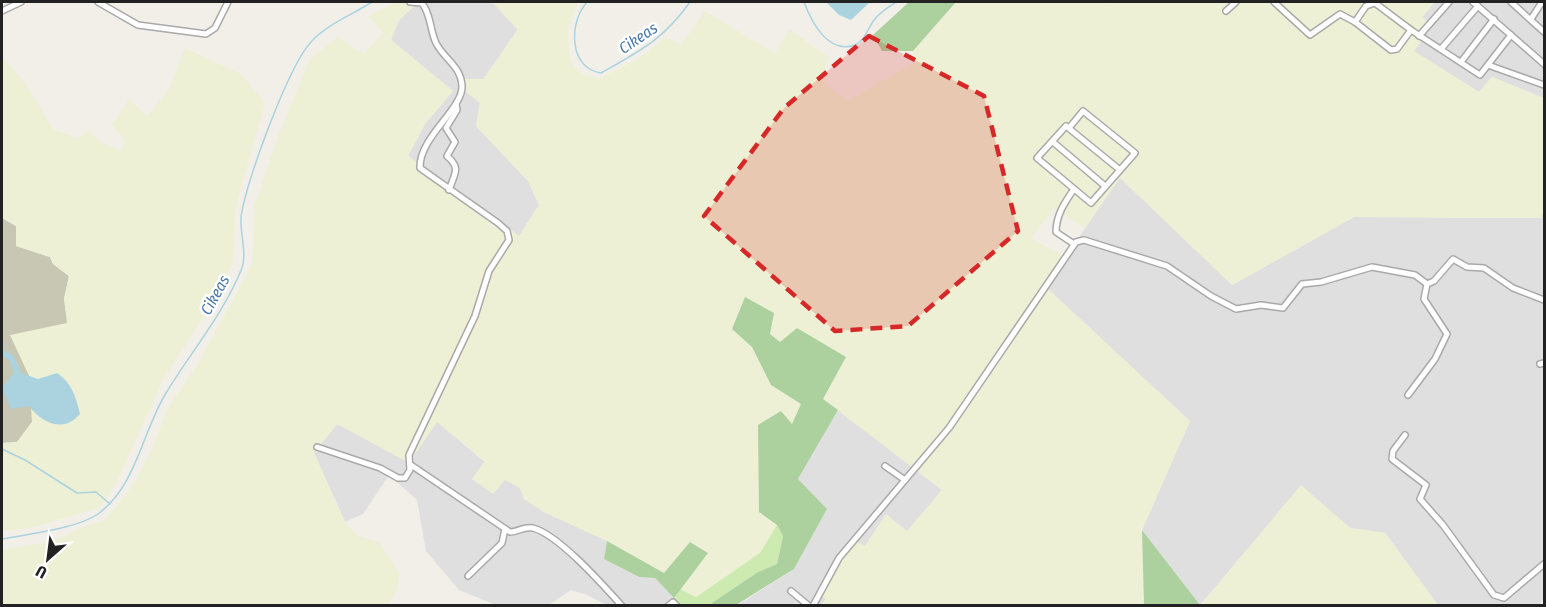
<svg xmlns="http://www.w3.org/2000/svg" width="1546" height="607" font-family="'Fira Sans Condensed',sans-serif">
	<rect width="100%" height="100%" fill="#f2efe9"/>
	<g fill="#e0dfdf">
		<path d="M415 2H492L518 29 483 80 464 79 465 91 480 103 476 126 528 181 539 205 519 236 408 156 425 124 453 91 391 40 399 20 416 4Z"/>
		<path d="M1435 2H1544V98L1492 77 1479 92 1413 51 1432 26 1422 17Z"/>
		<path d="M1120 177 1232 285 1354 217 1541 218 1544 211V598L1539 605H1438L1385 533 1350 528 1301 486 1200 605 1142 530 1190 421 1045 287Z"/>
		<path d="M838 410 942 490 907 532 865 546 853 540 820 594 826 599 821 605 794 603 792 606H736L794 569 827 509 798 479Z"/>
		<path d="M437 422 485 462 472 479H505L520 488 524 499 544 512 607 541 604 559 639 577 655 578 674 598 669 605H607L587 595 571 590 549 605H496L459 590 426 551 417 500 389 475 363 514 345 522 314 453 337 424Z"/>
	</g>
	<path fill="#c7c7b4" d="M2 218 16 226V246L50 257 53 264 69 276 64 299 68 323 30 378 32 422 17 442 2 443Z"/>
	<g fill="#eef0d5">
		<path d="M397 2H415L417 4 399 20 391 40 453 91 425 124 408 156 519 236 539 205 528 181 476 126 480 103 465 91 463 79H483L518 30 492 2H578L568 29 569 54 574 67 583 75 600 78 640 58 666 37 681 45 705 11 775 53 789 29 830 58 825 66V84L848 100 914 63 913 51 956 2H1106L1109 4 1112 2H1435L1422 17 1432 26 1414 51 1479 92 1492 77 1544 98V211L1541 218 1354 217 1232 285 1120 178 1085 228 1054 209 1031 238 1066 257 1046 287 1190 421 1142 530 1144 605H821L826 599 819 594 853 540 865 546 886 514 907 531 942 490 823 399 845 357 780 342 770 334 732 329 752 347 771 385 801 404 792 425 777 525 760 553 696 597 680 589 707 553 690 542 664 573 607 541 544 512 524 499 520 488 505 480 493 494 472 479 485 461 437 422 409 463 337 424 314 453 345 522 357 535 380 543 400 574 396 591 388 605 5 606 2 602V550L53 541 80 528 103 521 122 500 139 475 152 449 168 408 199 362 252 264 254 208 276 141 310 59 338 37 364 54 383 33 368 16Z"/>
		<path d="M185 48 241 74 265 103 236 206 233 262 207 312 163 380 116 484 99 508 31 528 2 531V443L17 442 32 422 30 378 10 335 67 323 64 299 69 276 53 264 50 257 16 246V226L2 218V57L27 85 53 129 77 138 89 131 100 141 121 151 125 141 112 125 129 99 147 116 168 91Z"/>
		<path d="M1301 485 1350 528 1385 533 1438 605H1201Z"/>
	</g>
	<path fill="#cdebb0" d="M777 525 783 536 777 564 758 572 713 603 714 605H681L674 599 680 589 696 597 760 553Z"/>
	<g fill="#add19e">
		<path d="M909 2H956L913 51H882L873 35Z"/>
		<path d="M745 297 774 313 770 334 780 342 797 328 846 357 823 399 838 410 798 479 827 509 794 569 736 605H714L712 603 758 572 777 564 783 536 777 525 759 512 758 425 781 411 792 424 801 404 771 385 752 347 732 329Z"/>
		<path d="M1142 530 1200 605H1144Z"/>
		<path d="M607 541 664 573 690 542 708 553 674 598 655 578 639 577 604 559Z"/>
	</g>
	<g fill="#aad3df">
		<path d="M826 2H870L851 20 839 15Z"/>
		<path d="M2 342 4 343 3 350C15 354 17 362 21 373L38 379 57 373C72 383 76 397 80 414 64 433 43 424 29 406L11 409 2 388 14 372 9 360 2 356Z"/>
	</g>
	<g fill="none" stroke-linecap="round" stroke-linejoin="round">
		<g stroke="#aad3df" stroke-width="1.5">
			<path d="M587 2C569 22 568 68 601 73 640 51 663 40 690 2"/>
			<path d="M804 2C811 21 828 55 855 45 865 41 868 27 875 19 880 12 889 7 896 2"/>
			<path d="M2 449 25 460 77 493 96 492 110 504"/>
			<path d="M2 539C28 534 76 529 98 514 137 485 142 432 166 393 191 352 224 313 242 268 247 253 240 234 241 218 244 186 289 65 311 42 327 24 352 15 372 2"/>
		</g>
		<defs>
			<g id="street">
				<path d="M98 2 138 25 206 34 215 28 228 2"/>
				<path d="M1274 2 1310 35 1340 14 1355 22 1391 50 1397 49 1411 30"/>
				<path d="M1473 2 1544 64"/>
				<path d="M1511 2 1544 32"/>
				<path d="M2 11 21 2"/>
				<path d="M1226 11 1236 2"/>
				<path d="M1531 19 1542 2"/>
				<path d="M1355 22 1366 6 1375 3 1411 30 1480 75 1511 35"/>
				<path d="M1419 36 1449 2"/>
				<path d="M1441 49 1478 6"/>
				<path d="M1461 62 1494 19"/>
				<path d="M1488 65 1544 85"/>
				<path d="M1069 128 1083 111 1135 153 1091 203 1037 158 1066 126 1120 170"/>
				<path d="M1053 142 1105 186"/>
				<path d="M449 190C455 173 461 168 447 156L455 142 446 128 457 110 456 104"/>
				<path d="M1074 244 1056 232C1056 215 1065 202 1074 189"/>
				<path d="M1540 364 1544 363"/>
				<path d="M1408 395 1435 359 1447 334 1424 299 1427 284"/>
				<path d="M1405 435 1393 451 1392 459 1426 485 1420 499 1443 525 1494 595 1504 598 1544 564"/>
				<path d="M317 447 380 468 398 478H405L410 470 409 455 475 316 489 271 509 240 507 231 498 223 420 168C419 137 463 109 462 86 461 66 444 59 436 43 431 33 431 19 425 8L422 3 410 2"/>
				<path d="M411 465 510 532C518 532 524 526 533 528 559 535 603 585 622 606"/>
				<path d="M885 466 905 480"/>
				<path d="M468 576 502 543 505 529"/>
				<path d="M791 591 809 606"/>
				<path d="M668 606 673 602 677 606"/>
				<path d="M813 606 839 558 949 428 1076 242 1084 240 1167 266 1211 296 1236 309 1261 305 1283 308 1302 284 1321 282 1372 267 1415 275 1427 284 1434 281 1453 259 1467 267 1484 268 1513 288 1544 300"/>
			</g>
		</defs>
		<use href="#street" stroke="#a9a9a9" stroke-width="8"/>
		<use href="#street" stroke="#fff" stroke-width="5"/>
	</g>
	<path fill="#d62828" fill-opacity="0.2" stroke="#d62828" stroke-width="4.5" stroke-dasharray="12 8" stroke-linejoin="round" d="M869 36 984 96 1018 231 908 326 835 331 704 216 784 108Z"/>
	<g text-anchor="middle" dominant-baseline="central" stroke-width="5" stroke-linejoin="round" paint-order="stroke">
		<g font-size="16" font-style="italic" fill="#4a7aab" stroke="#fff">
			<text transform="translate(638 38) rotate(-34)">Cikeas</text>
			<text transform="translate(215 295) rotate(-61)">Cikeas</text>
		</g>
	</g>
	<rect width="1546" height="607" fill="none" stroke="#222222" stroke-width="6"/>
	<g transform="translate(48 559) rotate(208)" stroke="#ffffff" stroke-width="4.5" paint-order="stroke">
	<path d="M0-4.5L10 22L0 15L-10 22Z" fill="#222222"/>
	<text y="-9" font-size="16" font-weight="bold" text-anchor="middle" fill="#222222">U</text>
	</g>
</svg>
